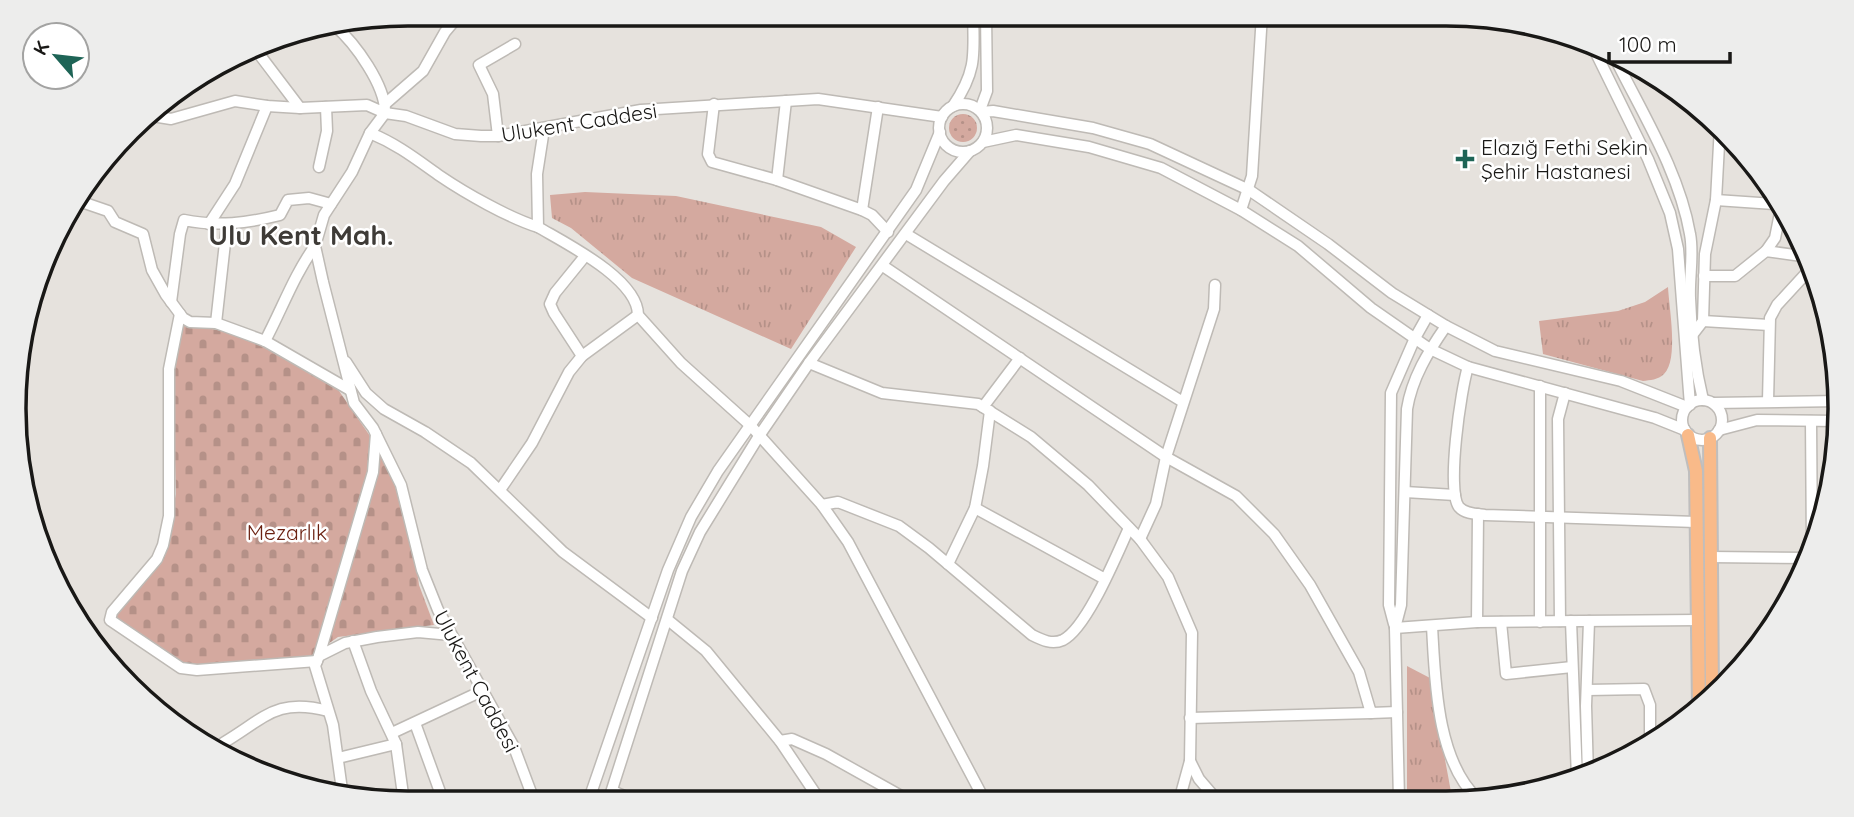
<svg xmlns="http://www.w3.org/2000/svg" width="1854" height="817" font-family="Quicksand,sans-serif">
	<defs>
		<pattern id="grass-dots" width="8" height="8" patternUnits="userSpaceOnUse" patternTransform="scale(1.75)"><rect width="8" height="8" fill="#d4a99f"/><path d="M2 2h.1M6 6h.1" fill="none" stroke="#b59188" stroke-width="1.8" stroke-linecap="round"/></pattern>
		<pattern id="cemetery-stones" width="16" height="16" patternUnits="userSpaceOnUse" patternTransform="scale(1.75)"><rect width="16" height="16" fill="#d4a99f"/><path d="M2 7V4a2 2 0 0 1 4 0v3zM10 15v-3a2 2 0 0 1 4 0v3z" fill="#b59188"/></pattern>
		<pattern id="park-tufts" width="24" height="20" patternUnits="userSpaceOnUse" patternTransform="scale(1.75)"><rect width="24" height="20" fill="#d4a99f"/><path d="M3 7l-1-3M5 7V3M7 7l1-3M15 17l-1-3M17 17v-4M19 17l1-3" fill="none" stroke="#b59188"/></pattern>
	</defs>
	<rect width="100%" height="100%" fill="#e6e2dd"/>
	<circle fill="url(#grass-dots)" cx="963" cy="128" r="14"/>
	<path fill="url(#cemetery-stones)" d="M179 323 223 331 286 354 337 388 370 436 393 480 414 547 419 585 434 625 338 637 311 656 186 667 112 615 161 560 176 494 172 367Z"/>
	<g fill="url(#park-tufts)">
		<path d="M585 192 676 196 821 227 856 247 791 349 632 278 571 228 552 218 550 195Z"/>
		<path d="M1668 287C1669 308 1679 360 1664 374 1658 380 1650 380 1643 381L1543 354 1539 321 1618 311 1645 302Z"/>
		<path d="M1407 666 1430 678 1451 792 1407 794Z"/>
	</g>
	<g fill="none" stroke-linecap="round" stroke-linejoin="round">
		<defs>
			<g id="minor">
				<path d="M1591 43 1648 159 1670 213 1678 249 1690 405"/>
				<path d="M256 50 300 108"/>
				<path d="M1614 56C1642 113 1679 171 1690 234 1694 254 1689 277 1690 298 1691 332 1695 367 1703 400"/>
				<path d="M385 104 423 71 445 32 460 14"/>
				<path d="M714 104 708 154 712 162 777 180 862 210 872 215 888 232"/>
				<circle cx="963" cy="128" r="24"/>
				<path d="M953 106C977 71 974 54 973 14"/>
				<path d="M980 110 987 91 986 14"/>
				<path d="M982 112 993 111 1093 128 1150 144 1249 190 1328 244 1392 293 1446 326 1495 351 1621 381 1687 407"/>
				<path d="M146 115 171 119 235 101 267 106 300 108 367 105 385 113C386 86 355 43 335 26"/>
				<path d="M544 129 537 174 538 227C565 243 638 279 638 315L681 363 751 426 822 505 848 542 985 801"/>
				<path d="M370 133C397 144 416 159 440 176 465 193 509 218 538 227"/>
				<path d="M498 136 493 94 479 65 515 44"/>
				<path d="M983 142 1016 135 1089 147 1161 168 1241 210 1298 246 1371 308 1430 349 1468 367 1655 418 1685 430"/>
				<path d="M319 167 327 131 326 107"/>
				<path d="M777 180 786 101"/>
				<path d="M76 200 108 211 115 222 143 234 152 270 166 295 183 318 190 322 216 323 265 341 350 390"/>
				<path d="M1716 200 1774 204"/>
				<path d="M862 210 878 107"/>
				<path d="M1241 210 1252 176 1262 14"/>
				<path d="M209 224 235 184 267 106"/>
				<path d="M906 234 1183 402"/>
				<path d="M1766 251 1775 238 1780 213"/>
				<path d="M883 266 1166 457 1236 496 1274 534 1310 585 1359 672 1371 713 1397 712"/>
				<path d="M1704 276H1735L1766 251 1809 257"/>
				<path d="M171 302 180 234 184 220C217 227 248 223 280 215L288 200 309 198 331 204"/>
				<path d="M180 314 169 369V516L163 545 157 559 112 612 110 620 181 668 197 670 317 661"/>
				<path d="M1703 321 1769 325"/>
				<path d="M216 323 227 225"/>
				<path d="M1446 326C1428 352 1412 378 1407 409L1401 605 1395 628 1399 800 1475 797"/>
				<path d="M1693 334 1703 321 1705 254 1716 200 1720 126"/>
				<path d="M265 341C282 309 294 275 315 246"/>
				<path d="M582 356 554 313 550 304 555 293 585 256"/>
				<path d="M346 362 366 393 384 409 425 432 471 463 563 552 652 618"/>
				<path d="M809 363 882 393 978 404 1031 437 1088 485 1140 539 1168 577 1192 633 1190 761 1199 779 1217 800"/>
				<path d="M1468 367C1461 388 1446 491 1459 507 1465 514 1477 514 1485 515L1696 522"/>
				<path d="M1540 386V622"/>
				<circle cx="1702" cy="420" r="20"/>
				<path d="M1768 401 1770 318 1777 305 1812 267"/>
				<path d="M1832 401 1833 371"/>
				<path d="M1713 403 1839 401"/>
				<path d="M983 407 1020 358"/>
				<path d="M1811 421 1812 550"/>
				<path d="M1719 430 1757 420 1837 421"/>
				<path d="M500 490 532 443 569 372 582 356 638 315"/>
				<path d="M1405 492 1455 495"/>
				<path d="M822 505 838 502 899 526 929 548 1032 635C1042 640 1052 645 1063 640 1087 628 1117 554 1129 528"/>
				<path d="M975 508 1105 579"/>
				<path d="M1140 539 1156 504 1166 457 1214 309 1215 285"/>
				<path d="M1710 557 1810 558"/>
				<path d="M948 564 975 508 983 466 990 411"/>
				<path d="M668 620 706 651 780 741 821 802"/>
				<path d="M1560 621 1558 419 1565 393"/>
				<path d="M1571 621 1577 778"/>
				<path d="M1477 622 1478 514"/>
				<path d="M1501 622 1506 674 1572 667"/>
				<path d="M1394 624 1389 605 1391 393 1415 338 1428 315"/>
				<path d="M1432 626C1435 678 1436 762 1479 800"/>
				<path d="M1395 628 1477 622 1698 620"/>
				<path d="M353 641 371 691 396 744 404 802"/>
				<path d="M319 656 373 472 376 434"/>
				<path d="M1587 690 1644 689 1650 705V742"/>
				<path d="M1190 718 1371 713"/>
				<path d="M415 723 444 803"/>
				<path d="M392 733 484 690"/>
				<path d="M780 741 792 739 826 754 910 801"/>
				<path d="M223 743C264 719 276 697 328 711"/>
				<path d="M338 758 396 744"/>
				<path d="M1588 775 1586 706 1589 621"/>
				<path d="M342 790 333 725 315 666 319 656 345 643 377 637 418 632 451 635"/>
				<path d="M612 791 639 802"/>
				<path d="M1179 801 1190 761"/>
				<path d="M588 802 668 570 691 517 718 471 916 190 940 132"/>
				<path d="M608 802 682 571 700 532 759 436 809 363 944 181 970 151"/>
				<path d="M535 803 514 747 438 610 422 570 401 485 373 428 354 403 323 282 315 246 324 215 352 172 370 133 385 113 406 116 455 134 481 136H498L641 110 818 99 942 117"/>
			</g>
			<g id="major">
				<path d="M1688 435 1696 471 1699 708"/>
				<path d="M1710 438 1712 695"/>
			</g>
		</defs>
		<use href="#minor" stroke="#bebab5" stroke-width="13"/>
		<use href="#major" stroke="#bfbebe" stroke-width="16"/>
		<use href="#minor" stroke="#fff" stroke-width="10"/>
		<use href="#major" stroke="#f9ba89" stroke-width="12"/>
	</g>
	<path fill="#1e6456" stroke="#fff" stroke-width="2.5" d="M1461.5 148.5h7v7h7v7h-7v7h-7v-7h-7v-7h7z"/>
	<g text-anchor="middle" dominant-baseline="central" stroke-width="5" stroke-linejoin="round" paint-order="stroke">
		<g font-size="21" fill="#191816" stroke="#fff">
			<text transform="translate(579 122) rotate(-9)">Ulukent Caddesi</text>
			<text transform="translate(477 681) rotate(62)">Ulukent Caddesi</text>
		</g>
		<g font-size="21" fill="#191816" stroke="#fff" text-anchor="start">
			<text x="1481" y="147">Elazığ Fethi Sekin<tspan x="1481" dy="24">Şehir Hastanesi</tspan></text>
		</g>
		<g font-size="21" fill="#6b2111" stroke="#fff">
			<text x="287" y="532">Mezarlık</text>
		</g>
		<g font-size="28" font-weight="bold" fill="#3e3b37" stroke="#fff">
			<text x="301" y="234">Ulu Kent Mah.</text>
		</g>
	</g>
	<path d="M0 0H1854V817H0ZM408 26H1446A382 382 0 0 1 1828 408V409A382 382 0 0 1 1446 791H408A382 382 0 0 1 26 409V408A382 382 0 0 1 408 26Z" fill="#ededec" fill-rule="evenodd"/>
	<path fill="none" stroke="#191816" stroke-width="3.5" d="M408 26H1446A382 382 0 0 1 1828 408V409A382 382 0 0 1 1446 791H408A382 382 0 0 1 26 409V408A382 382 0 0 1 408 26Z"/>
	<g transform="translate(56 56) rotate(298)"><circle r="33" fill="#ffffff" stroke="#a3a3a2" stroke-width="2"/>
	<path d="M0-5L12 26L0 18L-12 26Z" fill="#1e6456"/>
	<text y="-10" font-size="19" font-weight="bold" text-anchor="middle" fill="#191816">K</text>
	</g>
	<path d="M1609 52v10h121v-10" fill="none" stroke="#191816" stroke-width="3.5"/>
	<text x="1619" y="52" font-size="21" fill="#191816" stroke="#ffffff" stroke-width="5" paint-order="stroke">100 m</text>
</svg>
